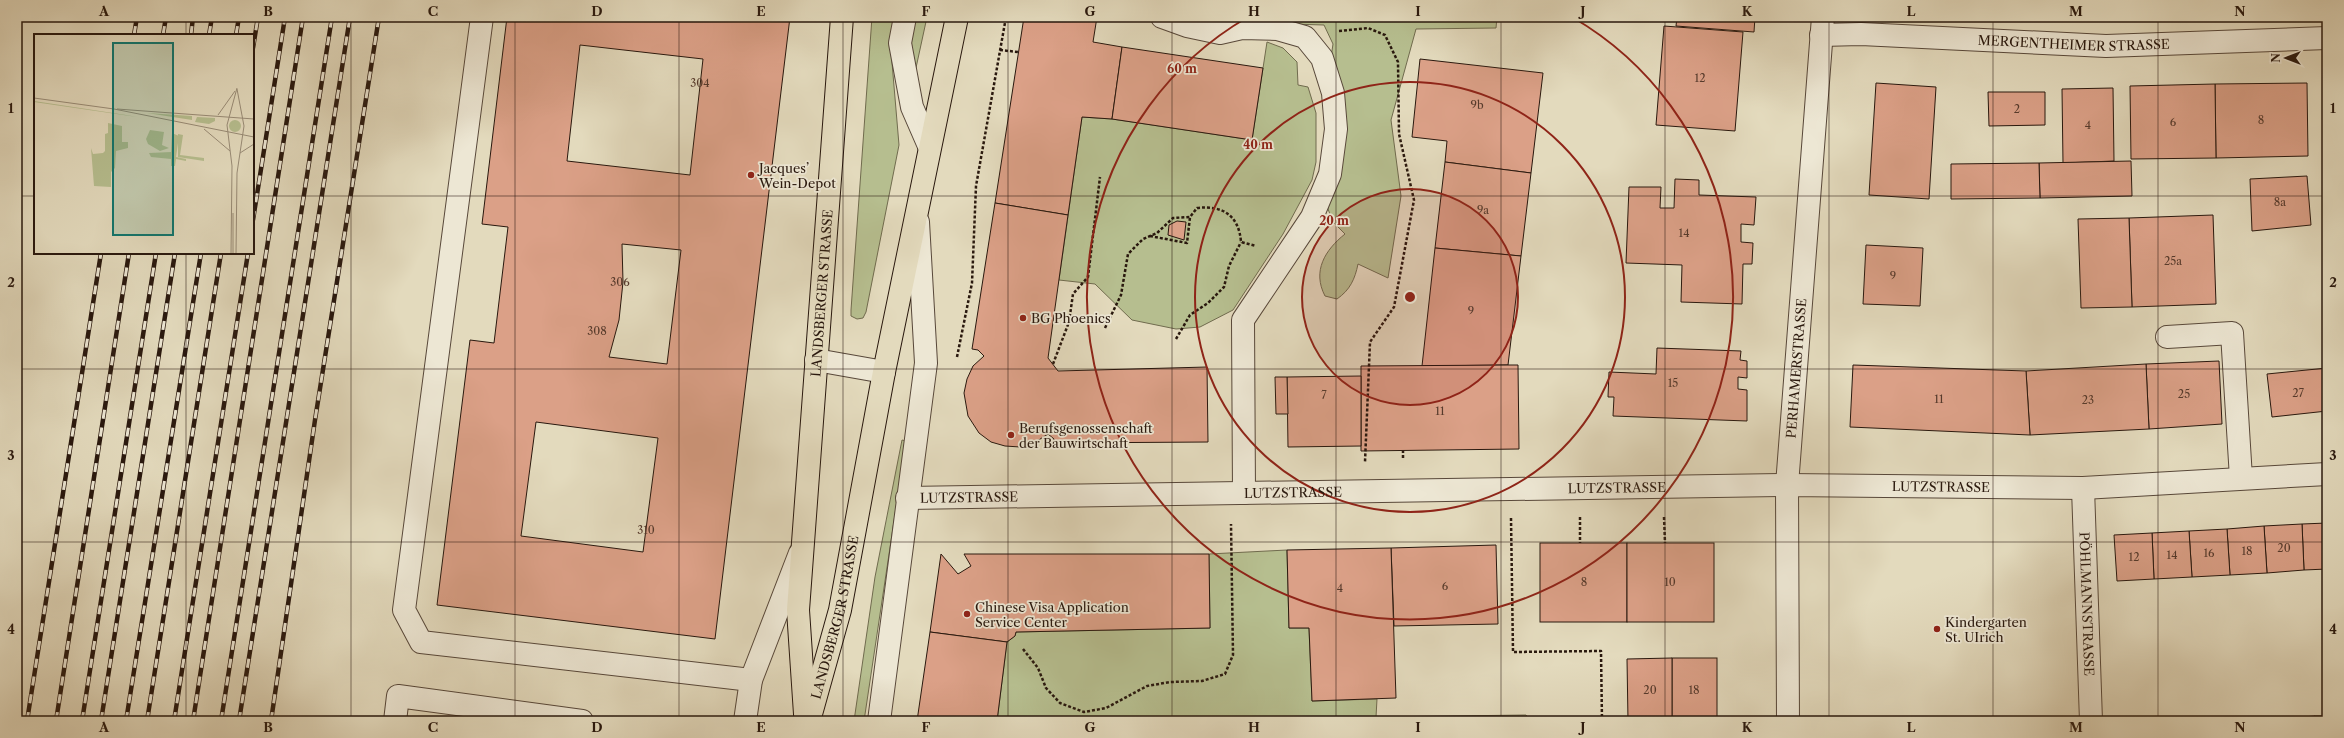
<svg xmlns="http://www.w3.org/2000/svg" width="2344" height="738" font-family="'Libre Caslon Text',serif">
	<rect width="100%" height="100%" fill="#e3dabd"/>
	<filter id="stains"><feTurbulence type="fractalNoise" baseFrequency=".005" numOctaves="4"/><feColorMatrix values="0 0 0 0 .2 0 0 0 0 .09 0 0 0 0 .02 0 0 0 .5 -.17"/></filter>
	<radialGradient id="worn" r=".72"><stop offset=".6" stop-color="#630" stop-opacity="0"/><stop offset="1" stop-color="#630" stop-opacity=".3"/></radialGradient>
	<g fill="#b6be8f" stroke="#706b4e">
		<path d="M872 17H894L890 39 899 145 866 312 863 318 857 319 851 316V310Z"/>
		<path d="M915 17H927L914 77 910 39Z"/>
		<path d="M1186 17H1497L1496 28 1416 29 1391 120 1401 196 1388 278 1358 264C1355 279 1350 290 1337 299L1325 296C1312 271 1325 250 1345 234L1333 222 1328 209 1343 123 1330 64 1333 44 1324 25 1221 22Z"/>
		<path d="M1267 42 1283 48 1297 62 1298 85 1308 87 1316 113V162L1312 180 1283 234 1233 310 1200 327 1176 329 1132 320 1095 284 1059 280 1082 117 1112 119 1252 140Z"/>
		<path d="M902 440 906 441 864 721H854L875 577Z"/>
		<path d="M1287 550 1289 628H1309L1312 701 1377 699 1376 717 1526 715 1531 721H997L1007 642 1015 636 1016 632 1210 628 1209 554Z"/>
	</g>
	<g fill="#dba087" stroke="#29180e" fill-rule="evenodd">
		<path d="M507 17H790L715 639 437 605 470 340 494 343 508 227 482 224ZM580 45 703 59 690 175 567 161ZM622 244 681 250 667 364 609 357 619 320 623 282ZM536 422 658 438 643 552 521 536Z"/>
		<path d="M1024 17H1097L1093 42 1122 47 1112 119 1082 117 1068 215 995 203Z"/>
		<path d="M1677 17H1755L1754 32 1676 26Z"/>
		<path d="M1664 26 1743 32 1735 131 1656 125Z"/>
		<path d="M1122 47 1263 68 1252 140 1112 119Z"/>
		<path d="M1420 59 1543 73 1531 173 1445 162 1447 141 1412 137Z"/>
		<path d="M1876 83 1936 87 1929 199 1869 195Z"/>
		<path d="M2307 83 2308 156 2216 158 2215 84Z"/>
		<path d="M2215 84 2216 158 2131 159 2130 86Z"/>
		<path d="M2113 88 2114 161 2063 163 2062 89Z"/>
		<path d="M1988 92H2045V125L1989 126Z"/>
		<path d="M2131 161 2132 196 2040 198 2039 163Z"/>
		<path d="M1445 162 1531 173 1521 256 1435 248Z"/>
		<path d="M2039 163 2040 198 1951 199V164Z"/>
		<path d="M2307 176 2311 225 2252 231 2250 179Z"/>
		<path d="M1675 179 1699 180V195L1756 197 1754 225 1741 224V242L1753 243 1752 264H1743L1742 304 1681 302 1682 265 1626 263 1629 187H1661L1660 208H1674Z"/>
		<path d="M995 203 1068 215 1048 358 1058 371 1207 367 1208 442 1054 443V439L1048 434 1034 443 1020 447 1005 446 991 442 979 433 968 416 964 393 967 379 973 366 984 356 978 350 972 349Z"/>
		<path d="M2213 215 2216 304 2132 307 2129 218Z"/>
		<path d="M2129 218 2132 307 2081 308 2078 219Z"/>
		<path d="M1177 221 1186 222 1184 240 1168 235 1169 225Z"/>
		<path d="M1866 245 1923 248 1920 306 1863 304Z"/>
		<path d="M1435 248 1521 256 1508 365 1422 366Z"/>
		<path d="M1657 348 1741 351 1740 360 1747 361V378L1738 377V389L1747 390V421L1613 416 1614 397H1608L1609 372 1656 374Z"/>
		<path d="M2219 361 2222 424 2149 429 2146 364Z"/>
		<path d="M2146 364 2149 429 2030 435 2026 371Z"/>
		<path d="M1508 365H1518L1519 449 1361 451V366Z"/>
		<path d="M1853 365 2026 371 2030 435 1850 427Z"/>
		<path d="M2327 368V411L2272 417 2267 374Z"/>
		<path d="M1361 376V446L1288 447 1287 377Z"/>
		<path d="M1275 377H1287L1288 414H1276Z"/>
		<path d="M2327 523V569L2304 570 2302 524Z"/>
		<path d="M2302 524 2304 570 2267 573 2264 526Z"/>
		<path d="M2264 526 2267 573 2230 575 2227 529Z"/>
		<path d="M2227 529 2230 575 2192 577 2189 531Z"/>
		<path d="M2189 531 2192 577 2154 579 2152 533Z"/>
		<path d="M2152 533 2154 579 2117 581 2114 535Z"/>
		<rect x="1540" y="543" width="87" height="79"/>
		<rect x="1627" y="543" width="87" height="79"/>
		<path d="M1496 545 1498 624 1394 626 1391 548Z"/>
		<path d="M1391 548 1396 698 1312 701 1309 628H1289L1287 550Z"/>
		<path d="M941 554 958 574 971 566 964 554H1209L1210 628 1016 632 1015 636 1007 642 930 632Z"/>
		<path d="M930 632 1007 642 997 721H917Z"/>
		<rect x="1672" y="658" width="45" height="63"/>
		<path d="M1672 658V721H1628L1627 659Z"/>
		<rect x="2315" y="716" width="12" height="5"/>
		<path d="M2315 716V721H2278V719Z"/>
		<path d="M2278 719V721H2241Z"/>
	</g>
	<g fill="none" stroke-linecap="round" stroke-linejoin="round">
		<defs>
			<g id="minor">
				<path d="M482 17 404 610 421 642 751 680"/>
				<path d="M905 17 900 43 912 107 929 146"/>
				<path d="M1162 17 1187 26 1220 33 1242 28 1277 29 1305 37 1322 58 1333 93 1336 129 1330 174 1312 217 1243 320 1244 493"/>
				<path id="s1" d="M1821 35 1861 34 2106 46 2327 38"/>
				<path d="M2167 337 2232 333 2241 478"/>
				<path d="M816 360 884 372"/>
				<path id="s2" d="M2083 488 2091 721"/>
				<path id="s3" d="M907 498 1787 485 2083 488 2327 474"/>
				<path d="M395 721 398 696 582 721"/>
				<path d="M745 721 751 680 800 553"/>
				<path d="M879 721 926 363 918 222"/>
				<path id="s4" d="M1788 721 1787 485 1823 17"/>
			</g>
			<g id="major">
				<path id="s5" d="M805 714 798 610 842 17"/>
				<path id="s6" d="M809 721 840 610 884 372 957 17"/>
			</g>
		</defs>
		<use href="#minor" stroke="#58483a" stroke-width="24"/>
		<use href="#major" stroke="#29180e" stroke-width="24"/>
		<g stroke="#29180e" stroke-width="2.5" stroke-dasharray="3 2" stroke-linecap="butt">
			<path d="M1339 31 1368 28 1385 35 1398 62 1399 134 1414 200 1394 307 1370 342 1365 462"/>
			<path d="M1000 50 1018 52"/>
			<path d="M1150 236 1187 243 1190 217"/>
			<path d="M1105 328 1121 295 1128 254 1143 239 1157 233 1173 218 1190 217 1197 208C1222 205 1239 215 1241 242L1256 246"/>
			<path d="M1176 339 1190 315 1208 303 1224 287 1229 266 1241 242"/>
			<path d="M957 357 972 283 976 186 1006 17"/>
			<path d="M1053 364 1069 322 1073 294 1088 277 1100 177"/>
			<path d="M1403 450V460"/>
			<path d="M1580 517V543"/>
			<path d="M1664 517 1665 543"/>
			<path d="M1511 518 1513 652 1601 651 1602 721"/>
			<path d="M1023 649 1038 668 1046 688 1060 703 1084 712 1106 708 1147 686 1170 682 1202 681 1225 674 1233 655 1231 524"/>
		</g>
		<use href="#minor" stroke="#ede7d4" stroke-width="22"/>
		<use href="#major" stroke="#e3dabd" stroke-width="22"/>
		<defs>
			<g id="rail">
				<path d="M134 35 137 17"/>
				<path d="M163 35 166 17"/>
				<path d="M191 35 193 17"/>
				<path d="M209 35 212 17"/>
				<path d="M236 35 239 17"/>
				<path d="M253 48 258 17"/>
				<path d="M253 220 285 17"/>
				<path d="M27 721 101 253"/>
				<path d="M56 721 129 253"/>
				<path d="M82 721 156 253"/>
				<path d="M101 721 175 253"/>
				<path d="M126 721 201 253"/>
				<path d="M147 721 221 253"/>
				<path d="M174 721 248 253"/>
				<path d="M193 721 303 17"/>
				<path d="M221 721 332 17"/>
				<path d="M239 721 350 17"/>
				<path d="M271 721 315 420 379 17"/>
			</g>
		</defs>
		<use href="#rail" stroke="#29180e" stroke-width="4.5"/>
		<use href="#rail" stroke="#ede7d4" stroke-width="3" stroke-dasharray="9" stroke-linecap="butt"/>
	</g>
	<path fill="none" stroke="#29180e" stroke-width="1" stroke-opacity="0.55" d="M186 17V35M351 17V721M515 17V721M679 17V721M843 17V721M1008 17V721M1172 17V721M1336 17V721M1501 17V721M1665 17V721M1829 17V721M1993 17V721M2158 17V721M17 196H35M253 196H2327M186 253V721M17 369H2327M17 542H2327"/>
	<circle cx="1410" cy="297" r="108" fill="#8f2418" fill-opacity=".12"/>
	<g fill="none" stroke="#8f2418" stroke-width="2">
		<circle cx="1410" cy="297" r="108"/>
		<circle cx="1410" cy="297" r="215"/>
		<path d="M1572 17A323 323 0 1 1 1248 17"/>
	</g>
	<g fill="#8f2418" stroke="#ede7d4" stroke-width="1.5">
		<circle cx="751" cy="175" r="4"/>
		<circle cx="1023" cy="318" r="4"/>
		<circle cx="1011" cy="435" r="4"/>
		<circle cx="967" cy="614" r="4"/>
		<circle cx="1937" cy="629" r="4"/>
	</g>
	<g text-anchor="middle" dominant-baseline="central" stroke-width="3.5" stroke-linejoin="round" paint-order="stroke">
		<g font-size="11" fill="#563a2c">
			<text x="1700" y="78">12</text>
			<text x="700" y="83">304</text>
			<text x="1477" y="105">9b</text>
			<text x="2017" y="109">2</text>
			<text x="2261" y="120">8</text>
			<text x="2173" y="122">6</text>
			<text x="2088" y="125">4</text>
			<text x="2280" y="202">8a</text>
			<text x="1483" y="210">9a</text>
			<text x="1684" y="233">14</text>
			<text x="2173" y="261">25a</text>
			<text x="1893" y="276">9</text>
			<text x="620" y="282">306</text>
			<text x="1471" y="311">9</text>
			<text x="597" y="331">308</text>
			<text x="1673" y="383">15</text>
			<text x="2298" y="393">27</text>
			<text x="2184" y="394">25</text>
			<text x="1324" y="395">7</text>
			<text x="1939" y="399">11</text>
			<text x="2088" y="400">23</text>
			<text x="1440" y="411">11</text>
			<text x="646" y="530">310</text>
			<text x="2284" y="548">20</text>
			<text x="2247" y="551">18</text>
			<text x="2209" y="553">16</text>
			<text x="2172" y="555">14</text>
			<text x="2134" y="557">12</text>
			<text x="1584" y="582">8</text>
			<text x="1670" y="582">10</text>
			<text x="1445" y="586">6</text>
			<text x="1340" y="588">4</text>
			<text x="1650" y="690">20</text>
			<text x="1694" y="690">18</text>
		</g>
		<g font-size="13" fill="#29180e" stroke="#ede7d4">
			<text stroke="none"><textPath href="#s1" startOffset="253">MERGENTHEIMER STRASSE</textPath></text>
			<text stroke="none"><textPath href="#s5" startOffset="422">LANDSBERGER STRASSE</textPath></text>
			<text stroke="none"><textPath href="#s4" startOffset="353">PERHAMERSTRASSE</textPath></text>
			<text stroke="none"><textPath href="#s3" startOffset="1034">LUTZSTRASSE</textPath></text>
			<text stroke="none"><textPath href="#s3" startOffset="710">LUTZSTRASSE</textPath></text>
			<text stroke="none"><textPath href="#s3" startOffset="386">LUTZSTRASSE</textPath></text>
			<text stroke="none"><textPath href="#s3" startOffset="62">LUTZSTRASSE</textPath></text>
			<text stroke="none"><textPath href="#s2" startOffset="116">PÖHLMANNSTRASSE</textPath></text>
			<text stroke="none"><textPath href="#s6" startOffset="107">LANDSBERGER STRASSE</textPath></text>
		</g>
		<g font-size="13" fill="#29180e" stroke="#ede7d4" text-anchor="start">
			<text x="759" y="168">Jacques’<tspan x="759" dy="15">Wein-Depot</tspan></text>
			<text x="1031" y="318">BG Phoenics</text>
			<text x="1019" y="428">Berufsgenossenschaft<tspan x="1019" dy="15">der Bauwirtschaft</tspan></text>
			<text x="975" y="607">Chinese Visa Application<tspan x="975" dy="15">Service Center</tspan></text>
			<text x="1945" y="622">Kindergarten<tspan x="1945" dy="15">St. UIrich</tspan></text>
		</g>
	</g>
	<g transform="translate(34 34)">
		<rect width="220" height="220" fill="#e3dabd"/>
		<path d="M0 67 92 81 103 83 0 68ZM113 79 158 82V86ZM163 83 181 84V87L175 90 161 88ZM195 92a6 6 0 1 1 12 0a6 6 0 1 1-12 0ZM74 89 88 92V108H94V114L82 117 81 134 77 138V153L60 152 57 114 59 120 69 119 71 117V100L74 99ZM116 96 130 98 128 111 135 114 126 117 114 110 112 105ZM138 99 145 102 142 123 152 125V127L142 125 141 132H137V125L117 123 115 119 137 118ZM144 100 149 101 146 121 170 124V127L144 123Z" fill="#b6be8f"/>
		<path fill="none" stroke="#998c77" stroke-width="1" d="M0 64 80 75 220 103M83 75 220 85M184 81 201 57M170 95 196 117M206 119 220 110M197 220 198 132 193 91 203 54M199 220V179M202 220 203 139 210 92 203 55"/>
		<path fill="#0f766e" fill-opacity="0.15" stroke="#0f766e" stroke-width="2" d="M79 9H139V201H79Z"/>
		<rect width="220" height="220" fill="none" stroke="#29180e" stroke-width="2"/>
	</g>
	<circle cx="1410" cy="297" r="6" fill="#8f2418" stroke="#ede7d4" stroke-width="2"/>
	<g font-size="12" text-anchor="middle" font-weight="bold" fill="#8f2418" stroke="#ede7d4" stroke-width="3.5" stroke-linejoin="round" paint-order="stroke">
		<text x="1182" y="73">60 m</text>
		<text x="1258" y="149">40 m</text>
		<text x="1334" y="225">20 m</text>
	</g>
	<rect width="2344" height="738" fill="none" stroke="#e3dabd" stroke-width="44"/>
	<g transform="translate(2286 58) rotate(270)" stroke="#ede7d4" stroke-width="3" paint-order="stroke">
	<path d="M0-3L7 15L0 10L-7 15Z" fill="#29180e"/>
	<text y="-6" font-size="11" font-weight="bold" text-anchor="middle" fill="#29180e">N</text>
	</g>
	<rect x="22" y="22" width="2300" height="694" fill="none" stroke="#29180e" stroke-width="1.5"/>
	<g font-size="13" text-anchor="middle" font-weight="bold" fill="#29180e">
		<text x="104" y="16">A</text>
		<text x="268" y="16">B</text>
		<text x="433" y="16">C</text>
		<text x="597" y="16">D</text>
		<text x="761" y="16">E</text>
		<text x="926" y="16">F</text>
		<text x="1090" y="16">G</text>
		<text x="1254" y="16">H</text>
		<text x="1418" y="16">I</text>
		<text x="1583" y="16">J</text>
		<text x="1747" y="16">K</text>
		<text x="1911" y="16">L</text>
		<text x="2076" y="16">M</text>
		<text x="2240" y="16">N</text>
		<text x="11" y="113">1</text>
		<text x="2333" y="113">1</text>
		<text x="11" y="287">2</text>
		<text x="2333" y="287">2</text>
		<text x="11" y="460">3</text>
		<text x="2333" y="460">3</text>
		<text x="11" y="634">4</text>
		<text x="2333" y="634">4</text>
		<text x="104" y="732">A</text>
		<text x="268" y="732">B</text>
		<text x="433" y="732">C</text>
		<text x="597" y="732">D</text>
		<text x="761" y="732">E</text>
		<text x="926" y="732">F</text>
		<text x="1090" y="732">G</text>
		<text x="1254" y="732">H</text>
		<text x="1418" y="732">I</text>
		<text x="1583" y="732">J</text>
		<text x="1747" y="732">K</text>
		<text x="1911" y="732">L</text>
		<text x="2076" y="732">M</text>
		<text x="2240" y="732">N</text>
	</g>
	<rect width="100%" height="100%" filter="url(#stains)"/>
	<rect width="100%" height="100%" fill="url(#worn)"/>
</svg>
